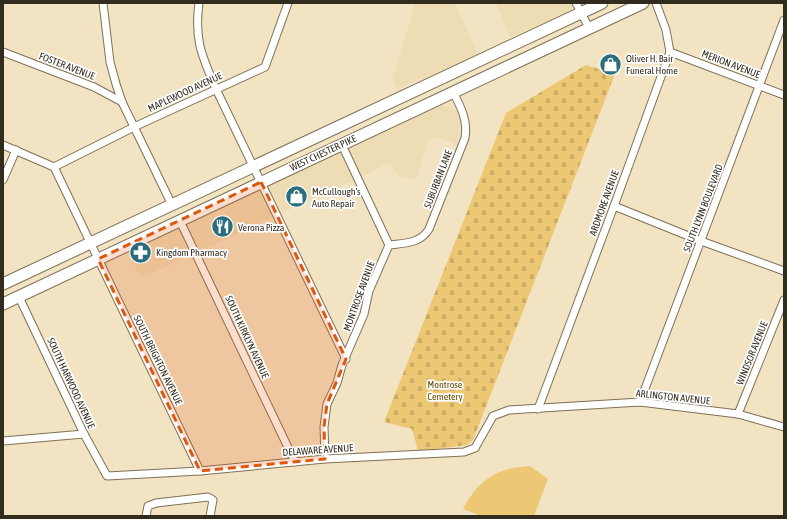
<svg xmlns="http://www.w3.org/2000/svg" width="787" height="519" font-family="'Asap Condensed',sans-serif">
	<defs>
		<pattern id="cemetery-stones" width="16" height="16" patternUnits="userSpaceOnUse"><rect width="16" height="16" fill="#edc874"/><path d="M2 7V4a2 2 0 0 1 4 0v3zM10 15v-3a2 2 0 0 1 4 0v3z" fill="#ccac64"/></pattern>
	</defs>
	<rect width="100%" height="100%" fill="#f2e3c3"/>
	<g fill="#eedcb4">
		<path d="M415 3H455L478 55 397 89 393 79Z"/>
		<path d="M496 3H571L572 7 567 13 510 37Z"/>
		<path d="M438 105 452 107 460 116 459 132 457 144 437 137 427 142 416 180 397 175 390 163 141 278 129 252Z"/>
	</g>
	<path fill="#edc874" d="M530 466 548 479 534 516H482L463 509C479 479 497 468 530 466Z"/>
	<path fill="url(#cemetery-stones)" d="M586 65 615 74 473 440 467 445 418 451 412 429 384 422 506 113Z"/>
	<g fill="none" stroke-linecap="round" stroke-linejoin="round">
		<defs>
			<g id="minor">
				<path d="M103 3 110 62 116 84 122 102 172 205"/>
				<path d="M199 3C194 40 202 56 216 89L346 359"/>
				<path d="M576 3 589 28"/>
				<path d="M3 52 94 87 122 102"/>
				<path d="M670 52 784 95"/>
				<path d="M3 145 54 167 200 471"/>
				<path d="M54 167 134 127 265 67 288 3"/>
				<path d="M3 180 16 150"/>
				<path d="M614 206 701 241 784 271"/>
				<path d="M180 221 295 462"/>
				<path d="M389 245C404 243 420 244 429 229L465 138C468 121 461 107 453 92"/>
				<path d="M19 297 84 434 107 476 200 471 325 459 464 452 475 448 493 416 509 410 640 402 738 414 784 427"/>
				<path d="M640 402 784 20"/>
				<path d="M538 409 614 206 670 52 666 30 656 3"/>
				<path d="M738 414 784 300"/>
				<path d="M3 441 84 434"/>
				<path d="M325 459 324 427 327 404 337 383 342 365 364 314 369 291 389 245 342 145"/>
				<path d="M146 516 148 506 156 503 208 497 213 500 210 516"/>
			</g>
			<g id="primary">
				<path d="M3 284 602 3"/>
				<path d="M3 304 643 3"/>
			</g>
		</defs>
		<use href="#minor" stroke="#7e7053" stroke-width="9"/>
		<use href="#primary" stroke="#7e7053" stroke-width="13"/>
		<use href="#minor" stroke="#fff" stroke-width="7"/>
		<use href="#primary" stroke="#fff" stroke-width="11"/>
	</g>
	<path fill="#df570d" fill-opacity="0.2" stroke="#df570d" stroke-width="3" stroke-dasharray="8 5" stroke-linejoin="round" d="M261 182 346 359 327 404 324 427 325 459 200 471 98 259Z"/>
	<defs>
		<symbol id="shop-disc" viewBox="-11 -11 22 22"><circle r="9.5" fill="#2a6e7e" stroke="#fff"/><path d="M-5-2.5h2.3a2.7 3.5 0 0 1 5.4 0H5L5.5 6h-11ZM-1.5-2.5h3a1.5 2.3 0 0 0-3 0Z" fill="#fff"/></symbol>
		<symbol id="restaurant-disc" viewBox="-11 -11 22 22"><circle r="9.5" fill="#2a6e7e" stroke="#fff"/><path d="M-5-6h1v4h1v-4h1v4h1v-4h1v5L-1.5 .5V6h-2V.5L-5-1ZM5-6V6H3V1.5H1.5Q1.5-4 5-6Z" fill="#fff"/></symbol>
		<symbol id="pharmacy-disc" viewBox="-11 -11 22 22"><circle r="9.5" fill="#2a6e7e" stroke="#fff"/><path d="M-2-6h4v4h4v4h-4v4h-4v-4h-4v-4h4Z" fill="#fff"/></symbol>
	</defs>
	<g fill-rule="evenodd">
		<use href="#shop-disc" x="598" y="52" width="25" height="25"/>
		<use href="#shop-disc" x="284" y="184" width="25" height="25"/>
		<use href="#restaurant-disc" x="210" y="214" width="25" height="25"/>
		<use href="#pharmacy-disc" x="128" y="240" width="25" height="25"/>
	</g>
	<g text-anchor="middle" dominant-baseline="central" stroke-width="3.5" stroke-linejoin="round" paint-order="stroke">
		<g font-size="10" fill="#322c1f" stroke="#fff" text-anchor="start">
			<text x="626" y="58">Oliver H. Bair<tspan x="626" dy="12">Funeral Home</tspan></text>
			<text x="312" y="191">McCullough's<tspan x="312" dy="12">Auto Repair</tspan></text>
			<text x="238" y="227">Verona Pizza</text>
			<text x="156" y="252">Kingdom Pharmacy</text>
		</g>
		<g font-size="10" fill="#322c1f" stroke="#fff">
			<text transform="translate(731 64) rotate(21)">MERION AVENUE</text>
			<text transform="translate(67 66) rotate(21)">FOSTER AVENUE</text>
			<text transform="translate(185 92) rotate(-25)">MAPLEWOOD AVENUE</text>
			<text transform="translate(323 153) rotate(-25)">WEST CHESTER PIKE</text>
			<text transform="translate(438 179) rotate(-69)">SUBURBAN LANE</text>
			<text transform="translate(604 203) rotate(-70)">ARDMORE AVENUE</text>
			<text transform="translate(703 208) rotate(-69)">SOUTH LYNN BOULEVARD</text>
			<text transform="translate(359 296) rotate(-70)">MONTROSE AVENUE</text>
			<text transform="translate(247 337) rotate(65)">SOUTH KIRKLYN AVENUE</text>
			<text transform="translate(752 353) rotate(-68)">WINDSOR AVENUE</text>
			<text transform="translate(158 360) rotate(64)">SOUTH BRIGHTON AVENUE</text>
			<text transform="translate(71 383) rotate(65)">SOUTH HARWOOD AVENUE</text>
			<text transform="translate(673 397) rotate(6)">ARLINGTON AVENUE</text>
			<text transform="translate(318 450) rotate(-4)">DELAWARE AVENUE</text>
		</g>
		<g font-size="10" fill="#624a02" stroke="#fff">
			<text x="445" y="384">Montrose<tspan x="445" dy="12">Cemetery</tspan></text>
		</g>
	</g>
	<rect width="787" height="519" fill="none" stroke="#322c1f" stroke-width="8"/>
</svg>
